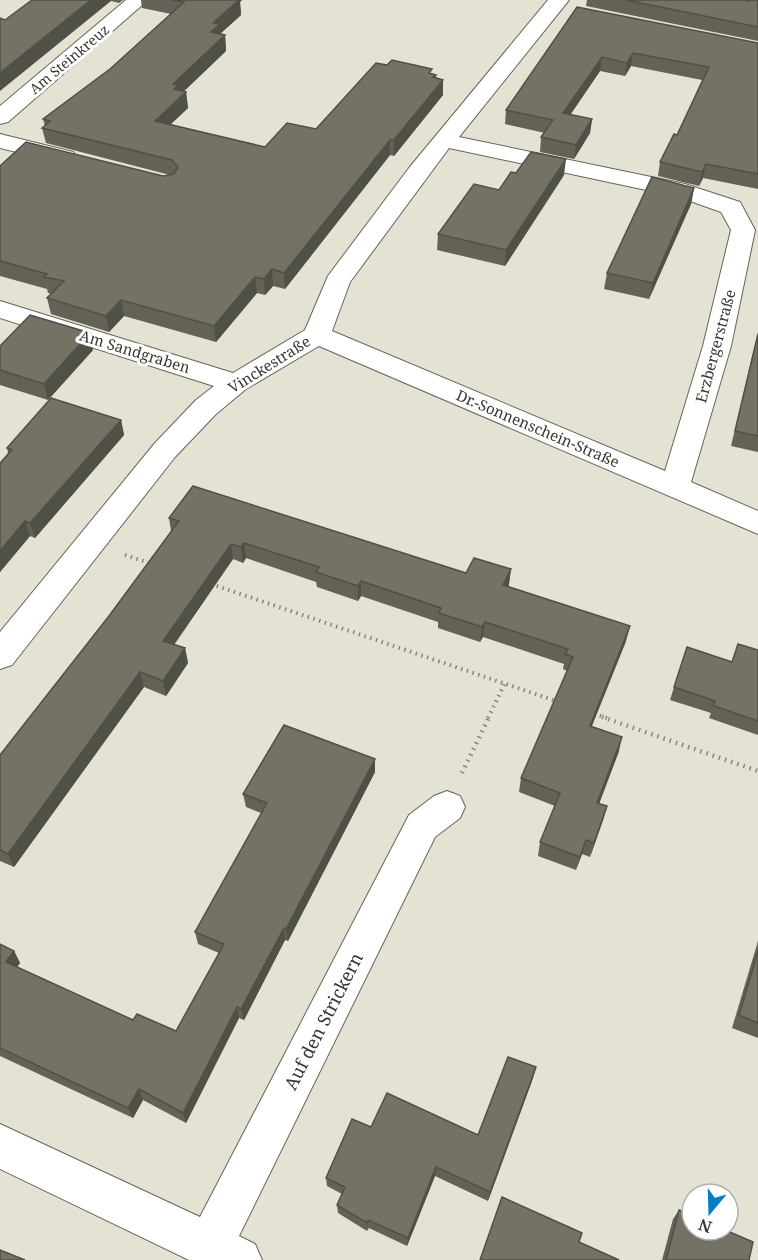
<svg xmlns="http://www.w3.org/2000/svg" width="758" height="1260" font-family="'Noto Serif',serif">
	<rect width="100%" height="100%" fill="#e4e2d3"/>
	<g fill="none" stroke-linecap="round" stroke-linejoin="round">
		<defs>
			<g id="street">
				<path d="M126 0H148L8 122 0 124V106Z"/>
				<path d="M548 0H569L459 137 685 184 740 202 755 230 731 346 691 482 758 511V534L319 346 246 389 216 414 175 457 12 665 0 669V632L155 443 196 400 214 386 0 318V301L233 373 305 330 328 276 409 168ZM449 148 679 197 721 212 731 230 703 346 665 471 332 331 350 282Z"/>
				<path d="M0 134 73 152 77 157 73 162 65 164 0 148Z"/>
				<path d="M447 791 460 796 465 807 460 818 435 837 239 1236 255 1244 262 1260H189L0 1169V1124L200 1217 409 815 434 796Z"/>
			</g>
		</defs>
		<use href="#street" stroke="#666558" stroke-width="2"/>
		<g stroke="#87867c" stroke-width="4" stroke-dasharray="1.5 4.5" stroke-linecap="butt">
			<path d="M125 555 152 564"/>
			<path d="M211 584 559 702"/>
			<path d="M594 714 607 718"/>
			<path d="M488 718 505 683"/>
		</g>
		<g stroke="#87867c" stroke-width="4.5" stroke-dasharray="1.5 5" stroke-linecap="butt">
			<path d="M602 717 758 771"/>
			<path d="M462 773 489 717"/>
		</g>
		<use href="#street" fill="#fff" fill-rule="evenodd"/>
	</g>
	<g fill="#646257">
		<path d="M32 0H123L119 3 111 1 5 20Z"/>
		<path d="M141 0H242L240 2 241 15 221 33V34L225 35 226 51 183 92H186L188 108 170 125 265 147 316 129 432 74 436 75V78L443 95 394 156 390 155 285 289 273 286 265 295 257 293 216 342 124 316 109 332 51 314 47 298 52 294 48 293 47 289 0 276V166L163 176 170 175 46 143 42 128 45 126 43 119 110 69 171 14 142 8Z"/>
		<path d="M587 0H744L749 1 758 0V41L586 6Z"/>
		<path d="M577 7 758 43V189L703 178 699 186 658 176 660 162 677 135 702 80 631 66 625 76 600 71 570 115 592 119 590 133 574 159 540 152 541 137 545 133 505 124 506 110Z"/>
		<path d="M564 175 505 266 437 250 438 234 499 190Z"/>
		<path d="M694 188 691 204 649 299 604 289 607 273Z"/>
		<path d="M758 332V452L731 446Z"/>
		<path d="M0 346 93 350 48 400 0 385Z"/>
		<path d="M121 420 124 435 35 538 30 536 0 572V463L8 453 7 448Z"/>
		<path d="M169 518 466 573 511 569 508 587 626 641 592 726 619 751 599 804 607 806 603 820 590 857 582 854 576 870 538 856 540 842 555 806 519 792 521 778 567 671 563 669 564 664 483 637 480 642 438 628V622L361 596 358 601 317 587 316 582 246 558 243 563 233 559 174 645 185 648 188 663 166 696 144 687 14 867 0 861V755L109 616 171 531Z"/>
		<path d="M758 650V735L709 718 711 713 670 700 674 687Z"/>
		<path d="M375 772 288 941 285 940 244 1020 239 1018 186 1123 143 1100 133 1118 0 1056V944L14 951 20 963 17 967 133 1020 176 1031 219 953 198 944 195 932 261 813 246 807 243 794Z"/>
		<path d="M758 941V1038L732 1028Z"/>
		<path d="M536 1067 533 1078 488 1201 435 1176 407 1246 369 1228 367 1231 338 1213 337 1205 342 1194 327 1186 326 1178 371 1127 478 1135Z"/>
		<path d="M692 1202V1230L749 1260H662L673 1219 679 1210 688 1213 690 1206Z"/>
	</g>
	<g fill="#515047">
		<path d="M91 0H111V1L0 91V73Z"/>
		<path d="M228 0H242L240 2 241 15 221 33V39L225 35 226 51 180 95 186 92 188 108 157 137 155 121 173 84 211 32 213 23Z"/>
		<path d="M633 53 631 66 625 76 627 63Z"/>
		<path d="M602 57 600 71 562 127 563 113Z"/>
		<path d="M436 75 435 89 443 80V95L394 156V140Z"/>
		<path d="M592 119 590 133 574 159 576 145Z"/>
		<path d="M390 140V155L285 289 284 273Z"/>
		<path d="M566 159 564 175 505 266 506 250Z"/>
		<path d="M706 164 703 178 699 186 702 172Z"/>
		<path d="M694 188 691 204 649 299 653 283Z"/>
		<path d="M272 269 273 286 265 295 264 279Z"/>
		<path d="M255 277 257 293 216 342 214 326Z"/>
		<path d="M121 300 124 316 109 332 106 316Z"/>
		<path d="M90 333 93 350 48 400 44 384Z"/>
		<path d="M121 420 124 435 35 538 30 523Z"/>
		<path d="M25 521 30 536 0 572V551Z"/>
		<path d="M244 543 246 558 243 563 241 547Z"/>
		<path d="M231 544 233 559 166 656 163 641Z"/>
		<path d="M511 569 509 585 501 600 503 585Z"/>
		<path d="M361 581V596L358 601V586Z"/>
		<path d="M485 622 483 637 480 642 482 627Z"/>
		<path d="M630 626 626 641 586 740 590 726Z"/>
		<path d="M185 648 188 663 166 696 163 681Z"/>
		<path d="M140 672 144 687 14 867 8 854Z"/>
		<path d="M622 737 619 751 594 817 597 803Z"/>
		<path d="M375 759V772L288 941 286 929Z"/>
		<path d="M607 806 603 820 590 857 594 843Z"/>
		<path d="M586 840 582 854 576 870 580 857Z"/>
		<path d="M284 928 285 940 244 1020 241 1009Z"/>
		<path d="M14 951 20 963 12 974 6 962Z"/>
		<path d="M237 1007 239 1018 186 1123 183 1113Z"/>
		<path d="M536 1067 533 1078 488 1201 490 1192Z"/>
		<path d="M139 1089 143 1100 133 1118 128 1108Z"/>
		<path d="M436 1167 435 1176 407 1246 408 1238Z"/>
	</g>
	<g fill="#747265" stroke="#515047" stroke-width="1.5">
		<path d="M32 0H91L0 73V18L5 20Z"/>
		<path d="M172 0H239L213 23 220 24 211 32 225 35 173 84 178 85 174 89 186 92 155 121 265 147 287 123 316 129 376 63 387 65 392 60 432 69 429 73 436 75 433 77 443 80 394 140H390L284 273 272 269 264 279 255 277 214 326 121 300 106 316 47 298 64 281 44 277 47 274 0 261V166L26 142 163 176 174 174 178 167 172 160 42 128 50 121 43 119 110 69 184 2Z"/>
		<path d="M626 0H744L749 1 750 0H758V27Z"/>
		<path d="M577 7 758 43V174L706 164 702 172 660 162 674 134 677 135 709 67 633 53 627 63 602 57 563 113 592 119 576 145 541 137 553 120 506 110Z"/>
		<path d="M531 152 566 159 506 250 438 234 474 184 499 190 511 172 516 173Z"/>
		<path d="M652 177 694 188 653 283 607 273Z"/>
		<path d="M30 315 90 333 44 384 0 370V346Z"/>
		<path d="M758 334V436L735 431Z"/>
		<path d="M51 398 121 420 30 523 25 521 0 551V463L12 450 7 448Z"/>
		<path d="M193 486 466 573 474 558 511 569 503 585 630 626 590 726 622 737 597 803 607 806 594 843 586 840 580 857 540 842 560 793 521 778 573 657 565 654 568 649 485 622 482 627 439 613 441 608 361 581 358 586 316 572 319 567 244 543 241 547 231 544 163 641 185 648 163 681 140 672 8 854 0 850V755L109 616 179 521 169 518Z"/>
		<path d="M738 644 758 650V721L714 706 715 701 674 687 687 647 732 662Z"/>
		<path d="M284 725 375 759 286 929 284 928 241 1009 237 1007 183 1113 139 1089 128 1108 0 1048V944L14 951 6 962 133 1020 137 1014 176 1031 224 944 195 932 267 803 243 794Z"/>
		<path d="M758 951V1023L739 1015Z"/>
		<path d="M508 1057 536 1067 490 1192 436 1167 408 1238 368 1220 367 1223 337 1205 345 1187 326 1178 352 1119 371 1127 387 1093 478 1135Z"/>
		<path d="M502 1197 582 1233 579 1242 619 1260H480Z"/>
		<path d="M679 1210 691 1215 692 1212V1230H725L753 1242 749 1260H666Z"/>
		<path d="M0 1250 25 1260H0Z"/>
	</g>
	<g text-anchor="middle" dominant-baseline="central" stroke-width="6" stroke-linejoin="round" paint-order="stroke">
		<g font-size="14" fill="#383832" stroke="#fff">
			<text transform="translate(69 59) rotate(-40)">Am Steinkreuz</text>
		</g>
		<g font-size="15" fill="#383832" stroke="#fff">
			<text transform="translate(715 346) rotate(-75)">Erzbergerstraße</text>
			<text transform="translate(135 351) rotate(17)">Am Sandgraben</text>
			<text transform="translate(269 364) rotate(-32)">Vinckestraße</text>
			<text transform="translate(538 428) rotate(23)">Dr.-Sonnenschein-Straße</text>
		</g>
		<g font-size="18" fill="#383832" stroke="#fff">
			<text transform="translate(323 1021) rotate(-63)">Auf den Strickern</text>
		</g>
	</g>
	<g transform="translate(710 1212) rotate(199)"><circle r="28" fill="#ffffff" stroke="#afafad" stroke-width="1.5"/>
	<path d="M0-4.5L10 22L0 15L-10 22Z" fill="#057dc6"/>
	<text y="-9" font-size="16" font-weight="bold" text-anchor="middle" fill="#383832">N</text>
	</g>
</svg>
